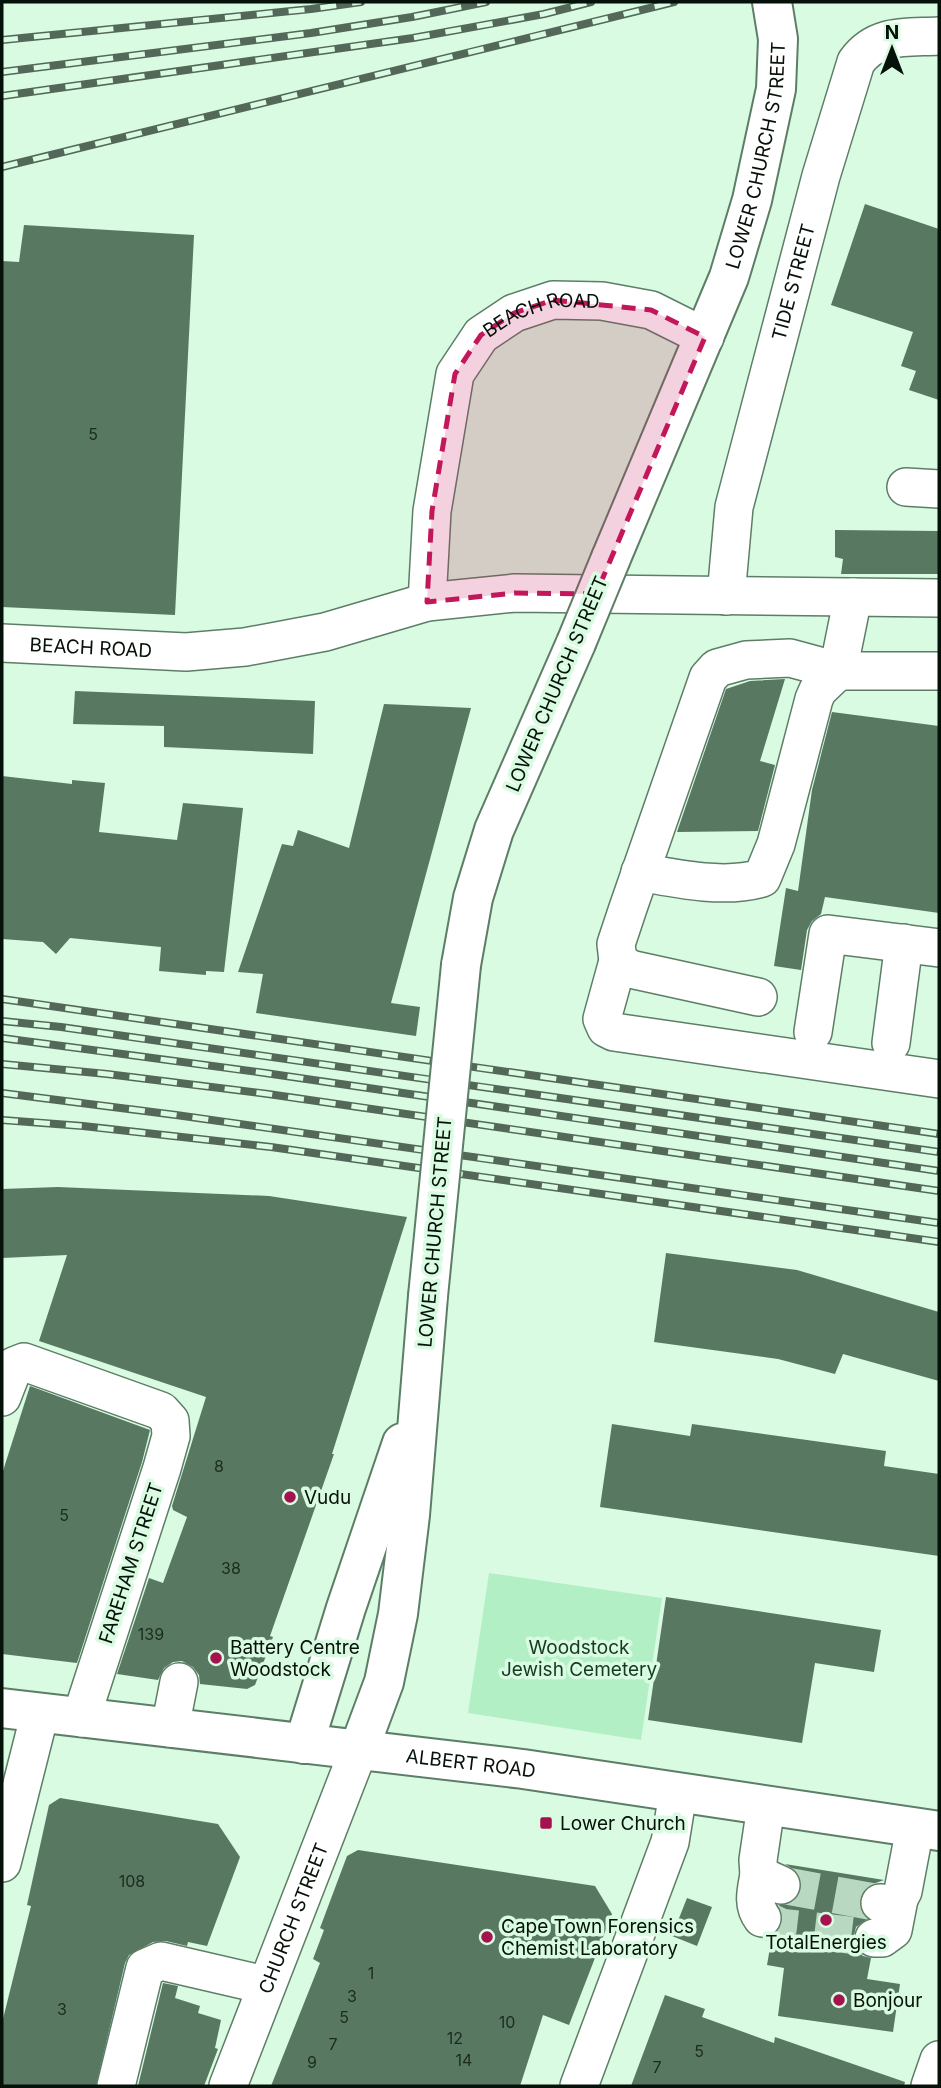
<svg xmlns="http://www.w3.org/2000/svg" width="941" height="2088" font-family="Inter,sans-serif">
	<rect width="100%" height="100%" fill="#d8fbe1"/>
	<path fill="#b3efc5" d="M489 1573 662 1598 641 1740 468 1713Z"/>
	<g fill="#597862">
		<path d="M865 204 939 229V400L909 390 916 371 901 366 913 332 831 305Z"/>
		<path d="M24 225 194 235 175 615 2 607V261L19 262Z"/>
		<path d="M835 530 939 531V574H841L843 559 835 557Z"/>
		<path d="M785 679 760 761 775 765 758 831 677 832 726 689 750 681Z"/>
		<path d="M75 691 315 701 313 754 164 747V726L73 724Z"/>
		<path d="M384 704 471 708 391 1003 420 1007 416 1036 256 1013 263 974 238 972 282 844 293 846 298 830 349 848Z"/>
		<path d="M832 712 939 726V913L825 897 821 914 812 921 807 930 801 970 774 966 786 888 798 891 812 790Z"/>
		<path d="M2 776 72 784V780L105 783 99 832 177 840 183 803 243 808 224 972 206 971V975L159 971 161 947 70 938 56 954 43 942 2 939Z"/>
		<path d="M58 1187 269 1196 407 1217 332 1454H334L270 1636 273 1637 255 1685 247 1689 200 1684 199 1675 193 1667 182 1661 173 1662 164 1668 158 1680 117 1674 149 1578 163 1583 187 1517 173 1510 172 1506 206 1397 39 1341 67 1255 2 1258V1189Z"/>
		<path d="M666 1253 797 1270 939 1312V1381L843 1354 835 1374 778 1359 654 1342Z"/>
		<path d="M30 1386 150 1430 142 1462 77 1663 2 1654V1474Z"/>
		<path d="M612 1424 690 1436 692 1424 886 1451 884 1466 939 1474V1556L600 1507Z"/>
		<path d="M666 1597 881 1630 874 1672 815 1663 802 1743 648 1720Z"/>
		<path d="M60 1798 218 1824 240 1857 207 1946 188 1942 187 1946 166 1941 153 1942 129 1955 125 1963 96 2086H2V2023L31 1906 27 1905 49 1805Z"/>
		<path d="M358 1850 595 1886 612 1914 569 2025 543 2015 520 2086H271L320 1963 313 1959 324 1930 320 1928 347 1856Z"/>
		<path d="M785 1864 884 1880 870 1885 862 1892 859 1902 861 1912 867 1919 856 1927 853 1939 856 1949 863 1956 871 1958 867 1979 900 1984 893 2032 778 2016 784 1968 767 1965 772 1936 781 1927 783 1916 779 1905 794 1902 800 1894 802 1884 798 1872Z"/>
		<path d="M687 1898 712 1907 697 1946 672 1936Z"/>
		<path d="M163 1983 178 1986 175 1998 200 2006 198 2013 221 2020 215 2048 218 2049 204 2086H138Z"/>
		<path d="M665 1995 705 2009 702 2017 774 2043 775 2037 905 2082 904 2086H631Z"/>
	</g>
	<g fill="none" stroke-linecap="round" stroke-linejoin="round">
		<g stroke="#b8d8c1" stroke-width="37" stroke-dasharray="37 18" stroke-linecap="butt">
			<path d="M781 1885 880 1903"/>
			<path d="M762 1918 781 1927 874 1938"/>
		</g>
		<defs>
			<g id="minor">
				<path d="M906 487 939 489"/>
				<path id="s1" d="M726 596 734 507 821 176 856 62C877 33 906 38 939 36"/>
				<path id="s2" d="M427 602 432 511 455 374 481 335 514 313 553 300 602 301 651 310 705 337"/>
				<path id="s3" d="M2 643 186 652 245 647 325 632 427 602 515 593 939 598"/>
				<path d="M640 872C677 879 725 889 762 878L776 844 814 699 818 690 838 671 853 597"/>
				<path d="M618 961 602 1019 606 1028 614 1032 939 1079"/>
				<path d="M758 997 630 969 618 961 616 944 628 908 708 678 717 668 746 660 790 658 838 671H939"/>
				<path d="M813 1032 828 934 939 948"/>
				<path d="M891 1043 904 943"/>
				<path d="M2 1397 14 1366 24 1362 161 1411 170 1421 171 1436 162 1468 81 1718"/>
				<path d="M170 1728 179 1682"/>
				<path d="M766 1806 758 1860 759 1875 781 1885"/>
				<path d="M2 1863 40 1713"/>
				<path d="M759 1875C756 1891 752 1905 762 1918"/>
				<path d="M880 1903C891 1904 898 1902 903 1891L915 1828"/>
				<path d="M874 1938H882L893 1930 899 1899"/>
				<path d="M116 2086 145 1968 161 1961 265 1985"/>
				<path id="s4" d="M228 2086 359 1749"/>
				<path d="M579 2086 670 1842 678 1793"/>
				<path d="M930 2086 939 2060"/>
			</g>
			<g id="major">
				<path id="s5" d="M611 558 729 277 752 200 776 89 778 39 772 2"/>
				<path d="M461 965 473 898 494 830 576 643"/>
				<path id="s6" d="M2 1708 523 1769 939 1831"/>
				<path d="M304 1744 346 1608 402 1443"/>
				<path d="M359 1749 384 1682 398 1614 410 1515 428 1296"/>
			</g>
		</defs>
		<use href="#minor" stroke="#5e7d67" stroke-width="40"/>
		<use href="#major" stroke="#5e7d67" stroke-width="42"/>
		<use href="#minor" stroke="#fff" stroke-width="37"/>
		<use href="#major" stroke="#fff" stroke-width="38"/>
		<defs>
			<g id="rail">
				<path d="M2 40 311 9 361 2"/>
				<path d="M2 72 311 33 412 17 486 2"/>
				<path d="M2 96 413 38 544 14 591 2"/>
				<path d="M2 167 674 2"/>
				<path d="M2 999 939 1134"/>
				<path d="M2 1021 61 1027 939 1152"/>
				<path d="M2 1038 265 1073 939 1171"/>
				<path d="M2 1064 107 1074 268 1094 939 1191"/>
				<path d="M2 1093 176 1115 939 1223"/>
				<path d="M2 1120 83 1126 271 1147 939 1242"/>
			</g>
		</defs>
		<use href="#rail" stroke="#546859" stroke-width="8"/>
		<use href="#rail" stroke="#d8fbe1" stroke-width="5" stroke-dasharray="16" stroke-linecap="butt"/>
		<defs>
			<g id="major-bridge">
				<path d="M576 643 611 558"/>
				<path d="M428 1296 461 965"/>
			</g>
		</defs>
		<use href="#major-bridge" stroke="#5e7d67" stroke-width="42" stroke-linecap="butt"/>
		<use href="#major-bridge" stroke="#fff" stroke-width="38"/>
	</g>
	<path fill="#c2185b" fill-opacity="0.2" stroke="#c2185b" stroke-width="5" stroke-dasharray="14 9" stroke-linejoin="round" d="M553 300 651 310 705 337 596 594 515 593 427 602 432 511 455 374 481 335 514 313Z"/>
	<g fill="#a51250" stroke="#d8fbe1" stroke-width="2.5">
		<circle cx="290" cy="1497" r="7"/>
		<circle cx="216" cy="1658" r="7"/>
		<rect x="539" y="1816" width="14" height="14" rx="3.5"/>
		<circle cx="826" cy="1920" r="7"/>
		<circle cx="487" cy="1937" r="7"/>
		<circle cx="839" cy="2000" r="7"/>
	</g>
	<g text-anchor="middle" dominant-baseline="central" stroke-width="7" stroke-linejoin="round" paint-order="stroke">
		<g font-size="16" fill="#1b2b1f">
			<text x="93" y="434">5</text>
			<text x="219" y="1466">8</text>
			<text x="64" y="1515">5</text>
			<text x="231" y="1568">38</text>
			<text x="151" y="1634">139</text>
			<text x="132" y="1881">108</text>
			<text x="371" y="1973">1</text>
			<text x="352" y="1996">3</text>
			<text x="62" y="2009">3</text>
			<text x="344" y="2017">5</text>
			<text x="507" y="2022">10</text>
			<text x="455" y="2038">12</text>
			<text x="333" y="2044">7</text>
			<text x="699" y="2051">5</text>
			<text x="464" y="2060">14</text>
			<text x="312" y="2062">9</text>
			<text x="657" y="2067">7</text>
		</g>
		<g font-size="19" fill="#061109" stroke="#d8fbe1">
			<text stroke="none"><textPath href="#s5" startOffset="430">LOWER CHURCH STREET</textPath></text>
			<text stroke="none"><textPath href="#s1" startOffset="322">TIDE STREET</textPath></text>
			<text stroke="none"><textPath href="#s2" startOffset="343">BEACH ROAD</textPath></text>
			<text stroke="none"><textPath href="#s3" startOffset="89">BEACH ROAD</textPath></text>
			<text transform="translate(557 684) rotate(-67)">LOWER CHURCH STREET</text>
			<text transform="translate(435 1232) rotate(-85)">LOWER CHURCH STREET</text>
			<text transform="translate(131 1563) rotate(-72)">FAREHAM STREET</text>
			<text stroke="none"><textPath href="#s6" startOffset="472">ALBERT ROAD</textPath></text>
			<text stroke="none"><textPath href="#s4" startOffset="180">CHURCH STREET</textPath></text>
		</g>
		<g font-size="19" fill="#061109" stroke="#d8fbe1" text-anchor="start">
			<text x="304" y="1497">Vudu</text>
			<text x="230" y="1647">Battery Centre<tspan x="230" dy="22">Woodstock</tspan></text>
			<text x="560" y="1823">Lower Church</text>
			<text x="501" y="1926">Cape Town Forensics<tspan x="501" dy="22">Chemist Laboratory</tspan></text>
			<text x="826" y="1942" text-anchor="middle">TotalEnergies</text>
			<text x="853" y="2000">Bonjour</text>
		</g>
		<g font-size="19" fill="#153923" stroke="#d8fbe1">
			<text x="579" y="1647">Woodstock<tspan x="579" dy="22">Jewish Cemetery</tspan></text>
		</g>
	</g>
	<rect width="941" height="2088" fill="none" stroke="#061109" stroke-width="7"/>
	<g transform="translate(892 49)" stroke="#d8fbe1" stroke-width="5" paint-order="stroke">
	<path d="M0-5L12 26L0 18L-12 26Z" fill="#061109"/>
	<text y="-10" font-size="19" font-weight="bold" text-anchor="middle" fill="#061109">N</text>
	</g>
</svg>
